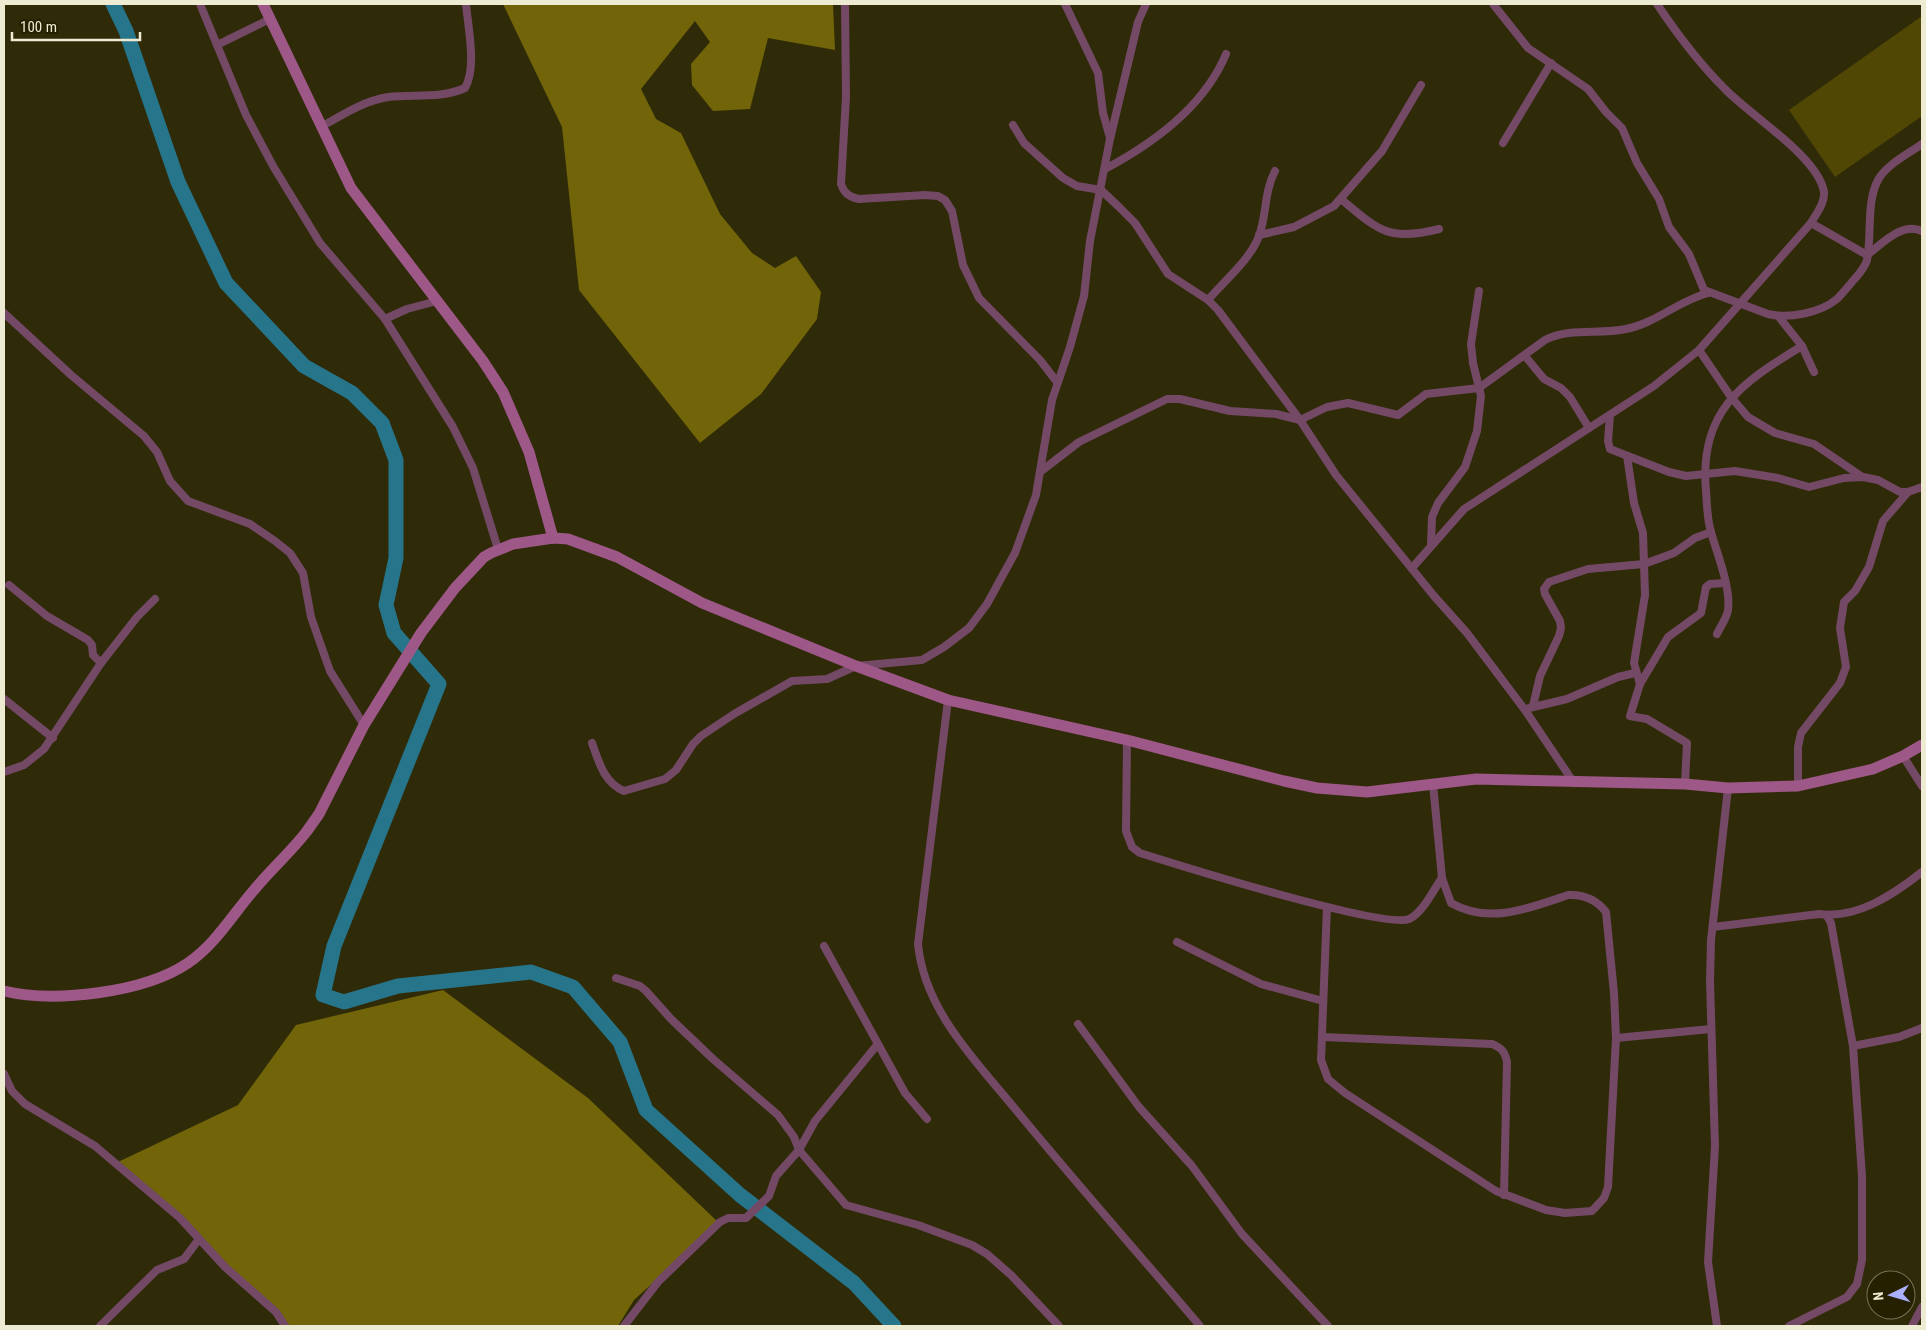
<svg xmlns="http://www.w3.org/2000/svg" width="1926" height="1330" font-family="'Roboto Condensed',sans-serif">
	<rect width="100%" height="100%" fill="#2f2a08"/>
	<path fill="#514705" d="M1922 16V116L1835 177 1789 110Z"/>
	<g fill="#716409">
		<path d="M503 4H833L835 50 768 38 750 109 713 111 692 85 691 64 710 42 695 21 641 89 656 119 681 133 720 214 752 253 775 268 796 256 821 292 817 319 761 394 700 443 579 290 562 127Z"/>
		<path d="M443 990 588 1098 719 1223 634 1300 618 1326H288L118 1162 238 1105 296 1025Z"/>
	</g>
	<g fill="none" stroke-linecap="round" stroke-linejoin="round">
		<path stroke="#27758b" stroke-width="15" d="M113 4 126 31 178 182 226 283 304 366 352 393 382 423 396 460V558L386 605 394 633 439 684 334 946 323 995 344 1002 398 986 531 972 573 987 620 1042 646 1110 740 1195 854 1283 894 1326"/>
		<g stroke="#744966" stroke-width="8">
			<path d="M200 4 246 115 273 166 320 243 385 319 453 427 473 468 498 549"/>
			<path d="M845 4 846 97 841 184C844 193 849 197 859 199L925 195 938 196 945 200 952 211 963 265 979 298 1040 360 1057 382"/>
			<path d="M1065 4 1098 73 1103 113 1110 138"/>
			<path d="M1493 4 1528 48 1588 89 1606 112 1622 128 1637 163 1659 199 1669 227 1689 254 1704 290 1768 314C1789 319 1820 313 1837 299 1842 294 1847 288 1852 282 1858 275 1865 268 1867 260 1872 236 1866 202 1878 180 1886 165 1908 154 1922 144"/>
			<path d="M217 45 270 19"/>
			<path d="M1013 125 1024 143 1063 178 1077 186 1101 190 1118 206 1135 223 1168 274 1208 300 1218 310 1300 420 1336 475 1434 596 1467 633 1525 710 1574 783"/>
			<path d="M321 127C342 115 363 101 388 97 414 94 441 99 465 88 477 68 468 27 466 4"/>
			<path d="M1503 143 1551 63"/>
			<path d="M1105 169C1154 143 1204 107 1226 54"/>
			<path d="M1341 199C1378 230 1388 242 1439 229"/>
			<path d="M1811 223 1867 255C1883 243 1902 222 1922 231"/>
			<path d="M1259 235 1294 227 1334 206 1382 151 1421 85"/>
			<path d="M1208 300C1224 281 1250 260 1259 236 1267 214 1264 192 1275 171"/>
			<path d="M4 313 71 375 144 436 157 452 170 481 188 501 250 524 275 541 290 553 303 573 311 617 330 671 364 725"/>
			<path d="M1779 317 1802 346 1814 372"/>
			<path d="M385 319 407 309 437 301"/>
			<path d="M1699 350 1731 397 1748 417 1775 433 1814 444 1861 476"/>
			<path d="M1525 356 1544 379 1561 388 1570 397 1589 428"/>
			<path d="M1610 415 1608 441 1610 449 1669 472 1686 476 1735 471 1778 478 1809 487 1844 478 1863 477 1878 480 1900 492H1908L1922 487"/>
			<path d="M1627 456 1634 503 1643 533 1645 595 1634 663 1640 684 1630 716 1647 719 1687 743 1685 784"/>
			<path d="M1040 472 1079 442 1167 399H1180L1230 411 1276 414 1300 420 1327 407 1348 403 1398 415 1426 394 1479 388 1545 340C1570 327 1600 335 1626 329 1656 323 1678 301 1708 293"/>
			<path d="M1431 545 1432 517 1438 503 1465 467 1477 431 1481 396 1473 363 1471 344 1479 291"/>
			<path d="M1412 568 1464 509 1654 386 1699 350 1811 223C1816 214 1825 203 1824 192 1818 156 1748 114 1724 88 1698 62 1677 34 1657 4"/>
			<path d="M9 585 47 616 88 640 92 645 93 655 101 663"/>
			<path d="M1717 634C1720 627 1727 618 1728 610 1731 587 1717 554 1711 532 1707 519 1707 504 1706 491 1699 411 1741 383 1802 346"/>
			<path d="M1640 684 1668 637 1701 613 1706 587 1710 584 1724 583"/>
			<path d="M4 699 53 738"/>
			<path d="M948 700 918 944C924 1010 976 1061 1016 1110 1076 1183 1139 1254 1200 1326"/>
			<path d="M1533 706 1540 676 1559 636 1561 628 1560 621 1545 594 1544 589 1549 582 1588 569 1644 564 1674 553 1695 538 1711 532"/>
			<path d="M1529 708 1567 699 1618 677 1635 673"/>
			<path d="M1127 740 1126 831 1132 847 1140 853C1178 865 1383 929 1409 919 1423 913 1433 890 1442 878"/>
			<path d="M592 743C599 762 604 783 624 791L665 779 676 770 693 744 701 736 734 714 792 681 827 679 856 666 922 660 944 647 969 628 987 604 1015 553 1036 495 1052 400 1070 347 1084 296 1090 241 1110 139 1138 22 1146 4"/>
			<path d="M1903 756 1922 786"/>
			<path d="M4 772 24 765 44 749 101 663 137 617 155 599"/>
			<path d="M1798 786V747L1801 733 1840 683 1846 667 1840 628 1844 602 1855 591 1869 567 1883 521 1908 492"/>
			<path d="M1327 907 1321 1060 1328 1079 1345 1093 1496 1191 1546 1210 1565 1213 1592 1211 1604 1198 1608 1187 1616 1038 1614 993 1606 912C1596 899 1584 894 1568 895 1530 908 1489 925 1451 903L1442 878 1433 784"/>
			<path d="M1713 927 1819 914C1857 919 1893 895 1922 872"/>
			<path d="M1177 942 1261 984 1323 1001"/>
			<path d="M824 946 905 1093 927 1119"/>
			<path d="M616 978 640 986 646 991 671 1019 713 1059 778 1115 794 1137 799 1150 846 1205 918 1225 972 1245 987 1254 1011 1275 1059 1326"/>
			<path d="M1078 1024 1139 1107 1192 1166 1242 1234 1328 1326"/>
			<path d="M1322 1037 1492 1044C1502 1048 1505 1052 1507 1062L1504 1195"/>
			<path d="M1616 1038 1711 1029"/>
			<path d="M1853 1046 1899 1037 1922 1028"/>
			<path d="M4 1074 12 1091 25 1104 95 1146 180 1218 225 1267 276 1312 285 1326"/>
			<path d="M100 1326 157 1270 184 1259 199 1239"/>
			<path d="M624 1326 658 1282 720 1222 728 1218H746L769 1196 776 1176 799 1150 815 1121 877 1045"/>
			<path d="M1717 1326 1708 1262 1715 1146 1710 981 1711 940 1728 788"/>
			<path d="M1789 1326 1847 1297 1857 1284 1862 1260V1176L1853 1046 1831 923 1827 916"/>
			<path d="M1912 1326 1922 1307"/>
		</g>
		<g stroke="#9d5888" stroke-width="11">
			<path d="M263 4 351 188 483 361 503 392 529 452 553 538"/>
			<path d="M4 991C54 1003 144 993 188 963 215 945 233 914 254 890 271 869 291 852 307 831L319 814 364 725 421 633 455 588 484 557 491 553 513 544 553 538 568 539 617 557 702 603 856 666 948 700 1127 740 1284 781 1317 788 1367 792 1476 779 1685 784 1728 788 1798 786 1873 769 1903 756 1922 745"/>
		</g>
	</g>
	<rect width="1926" height="1330" fill="none" stroke="#eeebd3" stroke-width="10"/>
	<g transform="translate(1891 1295) rotate(265)"><circle r="24" fill="#252000" stroke="#757154"/>
	<path d="M0-4L9 19L0 12L-9 19Z" fill="#aab0fb"/>
	<text y="-8" font-size="14" font-weight="bold" text-anchor="middle" fill="#eeebd3">N</text>
	</g>
	<path d="M12 32v8h128v-8" fill="none" stroke="#eeebd3" stroke-width="2.5"/>
	<text x="20" y="32" font-size="15" fill="#eeebd3" stroke="#252000" stroke-width="4" paint-order="stroke">100 m</text>
</svg>
